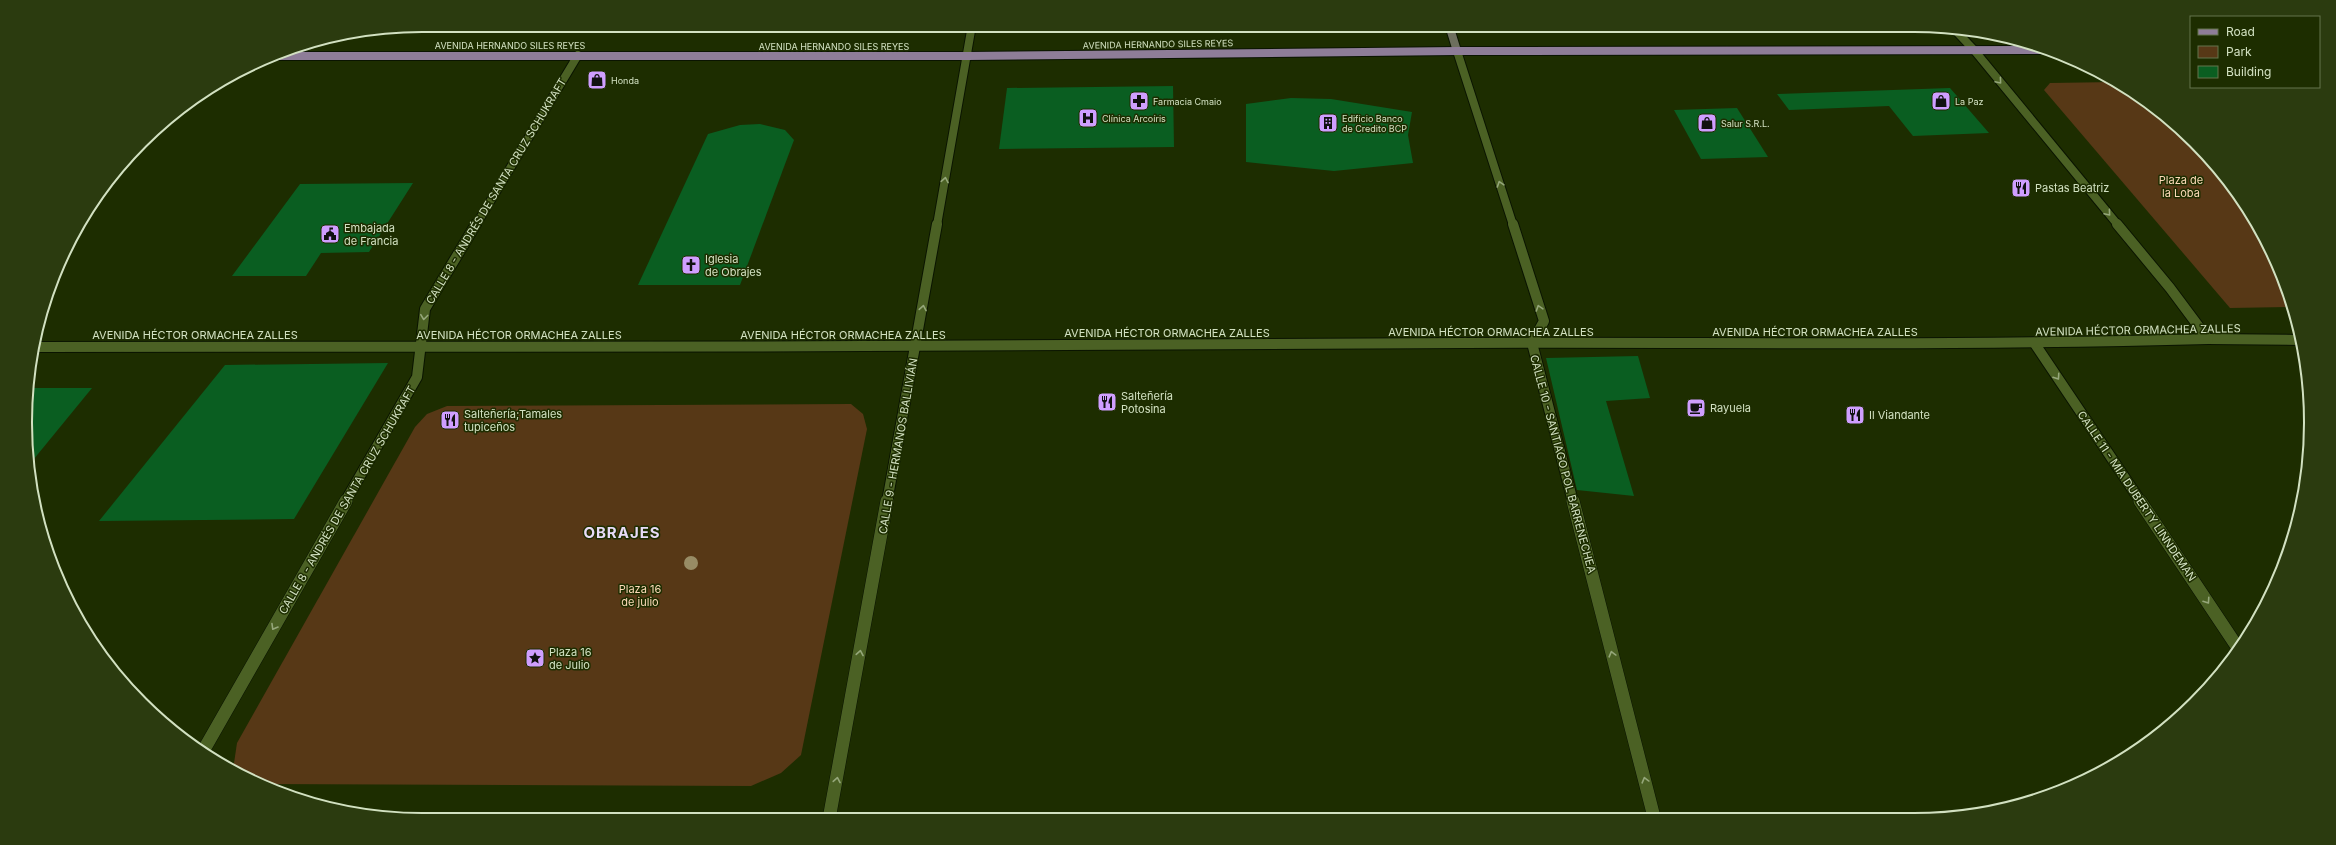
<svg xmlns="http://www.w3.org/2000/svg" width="2336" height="845" font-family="Inter,sans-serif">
	<rect width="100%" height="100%" fill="#1d2d00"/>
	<g fill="#573816">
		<path d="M2116 82 2155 107 2212 160 2258 224 2290 295 2293 307 2230 308 2044 90 2050 83Z"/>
		<path d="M851 404 863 414 867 429 801 755 781 773 751 786 260 784 233 770 237 743 415 427 427 414 447 406Z"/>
	</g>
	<g fill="#0a5e21">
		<path d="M1173 86 1174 147 999 149 1007 88Z"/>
		<path d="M1950 88 1989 133 1913 136 1889 106 1789 110 1777 94Z"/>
		<path d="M1291 98 1331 99 1412 112 1408 135 1413 163 1334 171 1246 162V104Z"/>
		<path d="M1737 108 1768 157 1701 159 1674 110Z"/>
		<path d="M760 124 785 130 794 140 740 285H638L708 134 740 125Z"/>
		<path d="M413 183 369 252 321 253 306 276H232L300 184Z"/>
		<path d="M1638 356 1650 398 1606 401 1634 496 1577 490 1546 358Z"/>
		<path d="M388 363 294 519 99 521 225 365Z"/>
		<path d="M28 388H92L29 465 26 448Z"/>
	</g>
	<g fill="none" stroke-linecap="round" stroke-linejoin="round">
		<defs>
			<g id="minor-far2">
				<path d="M1956 31 1974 50"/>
				<path d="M476 225 578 55"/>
				<path d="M937 225 972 25"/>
			</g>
			<g id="minor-far1">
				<path d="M2208 339 2300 340"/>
				<path d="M1532 343 1573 502"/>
				<path d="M2035 344 2141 502"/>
				<path d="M345 502 417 377 425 309 476 224"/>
				<path d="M887 502 937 224"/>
			</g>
			<g id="minor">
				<path d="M1573 501 1654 817"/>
				<path d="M2140 501 2238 648"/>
				<path d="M202 753 346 501"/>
				<path d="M811 819H888"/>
				<path d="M829 819 887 501"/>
			</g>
			<g id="tertiary-far1">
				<path d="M1974 50 2118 225"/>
				<path d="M1457 51 1513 225"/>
			</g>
			<g id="tertiary">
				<path d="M1513 224 1544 321 1532 343"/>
				<path d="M2117 224 2170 288 2208 339"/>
				<path d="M33 347C510 348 988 346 1465 343 1713 342 1960 346 2208 339"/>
			</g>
			<path id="secondary" d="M1449 25 1457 51"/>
			<path id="primary" d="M268 56H967L1457 51 2048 50"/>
		</defs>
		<use href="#minor-far2" stroke="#0a1400" stroke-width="10"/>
		<use href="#minor-far1" stroke="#0a1400" stroke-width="12"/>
		<use href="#minor" stroke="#0a1400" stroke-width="14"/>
		<use href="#tertiary-far1" stroke="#0a1400" stroke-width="10"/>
		<use href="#tertiary" stroke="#0a1400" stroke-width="12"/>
		<use href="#secondary" stroke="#0a1400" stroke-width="10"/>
		<use href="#primary" stroke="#0a1400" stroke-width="10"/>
		<use href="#minor-far2" stroke="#4b6124" stroke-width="8"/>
		<use href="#minor-far1" stroke="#4b6124" stroke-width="10"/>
		<use href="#minor" stroke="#4b6124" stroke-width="13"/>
		<use href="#tertiary-far1" stroke="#4b6124" stroke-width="8"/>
		<use href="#tertiary" stroke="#4b6124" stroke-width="10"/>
		<use href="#secondary" stroke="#6d6f5e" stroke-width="8"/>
		<use href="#primary" stroke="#8e7d98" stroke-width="8"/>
	</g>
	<circle fill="#988c65" cx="691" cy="563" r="7"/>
	<defs><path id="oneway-chevron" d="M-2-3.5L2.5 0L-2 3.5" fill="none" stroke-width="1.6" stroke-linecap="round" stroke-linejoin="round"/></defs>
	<g stroke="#95a77a">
		<use href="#oneway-chevron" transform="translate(1999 81) rotate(50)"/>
		<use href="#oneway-chevron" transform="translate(945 180) rotate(-80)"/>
		<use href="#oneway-chevron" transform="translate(1500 184) rotate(-108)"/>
		<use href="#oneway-chevron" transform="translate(2108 213) rotate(50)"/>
		<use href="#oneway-chevron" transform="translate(923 308) rotate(-80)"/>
		<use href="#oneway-chevron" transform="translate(1539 308) rotate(-108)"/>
		<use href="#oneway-chevron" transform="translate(424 317) rotate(97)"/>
		<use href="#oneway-chevron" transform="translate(2057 377) rotate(56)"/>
		<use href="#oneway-chevron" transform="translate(2207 601) rotate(56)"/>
		<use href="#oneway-chevron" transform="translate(274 627) rotate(120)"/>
		<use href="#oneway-chevron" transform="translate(860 653) rotate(-80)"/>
		<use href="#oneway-chevron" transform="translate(1612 654) rotate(-105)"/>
		<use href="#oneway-chevron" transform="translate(837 780) rotate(-80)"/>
		<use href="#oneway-chevron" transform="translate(1645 780) rotate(-105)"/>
	</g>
	<defs>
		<symbol id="shop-square" viewBox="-11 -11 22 22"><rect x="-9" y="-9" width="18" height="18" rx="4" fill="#cf9eff" stroke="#1d2d00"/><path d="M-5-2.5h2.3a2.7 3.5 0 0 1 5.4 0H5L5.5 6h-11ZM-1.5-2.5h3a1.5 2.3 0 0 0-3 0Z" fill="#111"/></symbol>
		<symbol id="pharmacy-square" viewBox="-11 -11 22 22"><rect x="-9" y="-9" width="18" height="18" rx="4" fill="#cf9eff" stroke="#1d2d00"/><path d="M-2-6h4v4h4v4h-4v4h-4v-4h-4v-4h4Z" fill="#111"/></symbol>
		<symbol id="hospital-square" viewBox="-11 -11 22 22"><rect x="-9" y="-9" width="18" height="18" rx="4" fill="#cf9eff" stroke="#1d2d00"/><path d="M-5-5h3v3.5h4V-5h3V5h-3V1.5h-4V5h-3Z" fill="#111"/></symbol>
		<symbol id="building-square" viewBox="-11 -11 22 22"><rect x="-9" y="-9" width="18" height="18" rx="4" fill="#cf9eff" stroke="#1d2d00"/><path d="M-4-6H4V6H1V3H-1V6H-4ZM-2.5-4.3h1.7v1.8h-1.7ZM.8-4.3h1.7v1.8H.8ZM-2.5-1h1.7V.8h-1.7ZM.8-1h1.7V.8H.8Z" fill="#111"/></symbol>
		<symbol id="restaurant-square" viewBox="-11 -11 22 22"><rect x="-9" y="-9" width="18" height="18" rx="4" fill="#cf9eff" stroke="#1d2d00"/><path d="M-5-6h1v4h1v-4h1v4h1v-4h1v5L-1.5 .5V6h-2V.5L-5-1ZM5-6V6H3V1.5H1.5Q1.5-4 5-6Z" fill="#111"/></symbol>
		<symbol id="civic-square" viewBox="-11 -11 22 22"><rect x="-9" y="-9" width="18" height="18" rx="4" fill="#cf9eff" stroke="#1d2d00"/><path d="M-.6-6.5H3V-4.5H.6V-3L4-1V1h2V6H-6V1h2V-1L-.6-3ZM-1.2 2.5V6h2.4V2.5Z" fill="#111"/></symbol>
		<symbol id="church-square" viewBox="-11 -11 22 22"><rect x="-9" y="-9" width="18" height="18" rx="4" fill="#cf9eff" stroke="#1d2d00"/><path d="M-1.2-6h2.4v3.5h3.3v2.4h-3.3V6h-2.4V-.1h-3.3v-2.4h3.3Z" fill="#111"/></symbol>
		<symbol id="cafe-square" viewBox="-11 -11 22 22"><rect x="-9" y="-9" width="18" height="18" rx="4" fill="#cf9eff" stroke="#1d2d00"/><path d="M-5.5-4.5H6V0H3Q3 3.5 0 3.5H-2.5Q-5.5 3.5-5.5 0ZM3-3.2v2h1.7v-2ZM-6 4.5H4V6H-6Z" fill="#111"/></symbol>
		<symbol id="sight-square" viewBox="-11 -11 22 22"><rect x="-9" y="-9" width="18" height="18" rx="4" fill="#cf9eff" stroke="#1d2d00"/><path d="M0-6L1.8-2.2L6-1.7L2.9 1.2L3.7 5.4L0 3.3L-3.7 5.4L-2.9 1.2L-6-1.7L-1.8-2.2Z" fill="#111"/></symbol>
	</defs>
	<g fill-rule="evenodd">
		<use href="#shop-square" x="586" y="69" width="22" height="22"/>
		<use href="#pharmacy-square" x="1128" y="90" width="22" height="22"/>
		<use href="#shop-square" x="1930" y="90" width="22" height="22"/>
		<use href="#hospital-square" x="1077" y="107" width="22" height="22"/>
		<use href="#building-square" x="1317" y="112" width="22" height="22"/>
		<use href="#shop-square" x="1696" y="112" width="22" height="22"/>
		<use href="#restaurant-square" x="2010" y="177" width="22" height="22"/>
		<use href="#civic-square" x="319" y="223" width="22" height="22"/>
		<use href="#church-square" x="680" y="254" width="22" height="22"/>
		<use href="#restaurant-square" x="1096" y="391" width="22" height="22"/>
		<use href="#cafe-square" x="1685" y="397" width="22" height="22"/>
		<use href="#restaurant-square" x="1844" y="404" width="22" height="22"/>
		<use href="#restaurant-square" x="439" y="409" width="22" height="22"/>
		<use href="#sight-square" x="524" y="647" width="22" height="22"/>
	</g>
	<g text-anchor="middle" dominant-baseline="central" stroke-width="3" stroke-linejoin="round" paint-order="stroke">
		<g font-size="9" fill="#d2e1c1" stroke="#1d2d00">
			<text transform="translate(1158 44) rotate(-1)">AVENIDA HERNANDO SILES REYES</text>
			<text x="510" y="45">AVENIDA HERNANDO SILES REYES</text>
			<text x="834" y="46">AVENIDA HERNANDO SILES REYES</text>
		</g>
		<g font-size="9" fill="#d2e1c1" stroke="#1d2d00" text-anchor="start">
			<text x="611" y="80">Honda</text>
			<text x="1153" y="101">Farmacia Cmaio</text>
			<text x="1955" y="101">La Paz</text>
			<text x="1102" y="118">Clínica Arcoíris</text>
			<text x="1342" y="118">Edificio Banco<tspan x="1342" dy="10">de Credito BCP</tspan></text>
			<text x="1721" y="123">Salur S.R.L.</text>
		</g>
		<g font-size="11" fill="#fddab8" stroke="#1d2d00">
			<text x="2181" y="180">Plaza de<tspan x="2181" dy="13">la Loba</tspan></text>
			<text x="640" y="589">Plaza 16<tspan x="640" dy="13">de julio</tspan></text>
		</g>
		<g font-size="11" fill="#d2e1c1" stroke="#1d2d00" text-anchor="start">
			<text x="2035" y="188">Pastas Beatriz</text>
			<text x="344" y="228">Embajada<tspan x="344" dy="13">de Francia</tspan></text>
			<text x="705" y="259">Iglesia<tspan x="705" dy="13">de Obrajes</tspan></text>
			<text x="1121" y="396">Salteñería<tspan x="1121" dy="13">Potosina</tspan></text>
			<text x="1710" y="408">Rayuela</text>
			<text x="464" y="414">Salteñería;Tamales<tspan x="464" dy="13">tupiceños</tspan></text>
			<text x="1869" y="415">Il Viandante</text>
			<text x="549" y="652">Plaza 16<tspan x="549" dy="13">de Julio</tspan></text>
		</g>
		<g font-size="11" fill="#d2e1c1" stroke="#1d2d00">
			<text transform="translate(496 191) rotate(-59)">CALLE 8 - ANDRÉS DE SANTA CRUZ SCHUKRAFT</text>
			<text transform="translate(2138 330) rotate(-1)">AVENIDA HÉCTOR ORMACHEA ZALLES</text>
			<text x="1491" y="332">AVENIDA HÉCTOR ORMACHEA ZALLES</text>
			<text x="1815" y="332">AVENIDA HÉCTOR ORMACHEA ZALLES</text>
			<text x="1167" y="333">AVENIDA HÉCTOR ORMACHEA ZALLES</text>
			<text x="195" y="335">AVENIDA HÉCTOR ORMACHEA ZALLES</text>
			<text x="519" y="335">AVENIDA HÉCTOR ORMACHEA ZALLES</text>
			<text x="843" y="335">AVENIDA HÉCTOR ORMACHEA ZALLES</text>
			<text transform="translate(898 446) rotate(-80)">CALLE 9 - HERMANOS BALLIVIÁN</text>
			<text transform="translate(1563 464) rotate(75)">CALLE 10 - SANTIAGO POL BARRENECHEA</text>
			<text transform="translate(2137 496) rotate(56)">CALLE 11 - MIA DUBERTY LINNDEMAN</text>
			<text transform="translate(347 500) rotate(-60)">CALLE 8 - ANDRÉS DE SANTA CRUZ SCHUKRAFT</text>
		</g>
		<g font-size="15" font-weight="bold" letter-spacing="1" fill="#e8dbf7" stroke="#1d2d00">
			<text x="622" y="532">OBRAJES</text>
		</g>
	</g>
	<path d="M0 0H2336V845H0ZM422 32H1914A390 390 0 0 1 2304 422V423A390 390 0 0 1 1914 813H422A390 390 0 0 1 32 423V422A390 390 0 0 1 422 32Z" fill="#2b3b0f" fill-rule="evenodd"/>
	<path fill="none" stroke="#d2e1c1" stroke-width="2" d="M422 32H1914A390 390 0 0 1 2304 422V423A390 390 0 0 1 1914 813H422A390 390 0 0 1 32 423V422A390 390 0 0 1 422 32Z"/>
	<rect x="2190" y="16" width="130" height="72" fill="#1d2d00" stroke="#65754d"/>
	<rect x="2198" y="29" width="20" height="6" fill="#8e7d98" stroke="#65754d"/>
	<text x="2226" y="36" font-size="12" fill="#d2e1c1">Road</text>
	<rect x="2198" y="46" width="20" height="12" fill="#573816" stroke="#65754d"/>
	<text x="2226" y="56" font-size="12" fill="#d2e1c1">Park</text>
	<rect x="2198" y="66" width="20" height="12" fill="#0a5e21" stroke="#65754d"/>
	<text x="2226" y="76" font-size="12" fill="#d2e1c1">Building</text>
</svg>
